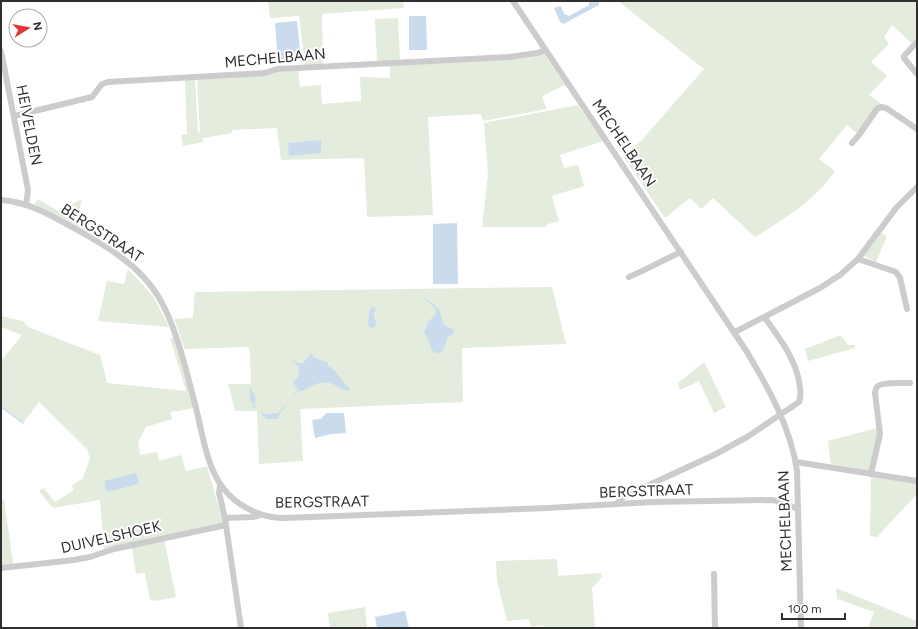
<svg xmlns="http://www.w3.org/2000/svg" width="918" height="629" font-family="Figtree,sans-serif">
	<rect width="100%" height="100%" fill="#fff"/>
	<g fill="#e4ecdd">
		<path d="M268 1H403L404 8 322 14 323 64 305 65 299 16 270 18Z"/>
		<path d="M618 1H917V38L912 44 892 25 884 37 889 44 871 62 887 76 869 95 881 103 874 110 860 136 847 125 819 159 835 171C813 202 786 218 755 237L713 198 701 209 690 198 665 218 623 156 640 142 704 69Z"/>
		<path d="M398 18 400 60 377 61 375 19Z"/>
		<path d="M544 54 565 85 542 96 547 109 483 121 481 114 428 117 433 215 367 217 364 158 281 160 277 128 232 130V133L203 138V142L183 146 181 135 187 134 185 80H195L198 133 200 132 197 80 298 70 300 87 321 85 322 104 361 101 360 77 390 78V66L529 58Z"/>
		<path d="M578 105 603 141 560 155 564 168 578 165 584 186 552 196 559 221 548 224 545 227H482L488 175 484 123Z"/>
		<path d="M38 199 58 211 82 199 77 219 93 230 91 234 34 204Z"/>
		<path d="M881 233 887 236 876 262 864 256Z"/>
		<path d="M128 269 153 296 169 327 98 321 107 281 124 284Z"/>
		<path d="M552 287 566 344 462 348 463 402 300 409 303 461 259 464 257 411H235L228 384H251L250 352 248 347 185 349 174 319 193 318 195 292Z"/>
		<path d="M1 316 23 321 28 327 100 355 107 383 186 391 170 338 175 337 194 408 171 412 172 419 146 427 138 442 140 455 157 452 159 461 181 455 186 471 207 466 223 522 221 524 104 550 100 500 53 508 39 491 44 488 55 502 74 490 72 486 83 478 90 458 87 449 39 402 23 423 1 407V361L22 335 1 327Z"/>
		<path d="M841 335 848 345H855V348L808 361 805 349Z"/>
		<path d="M704 362 726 407 714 413 699 381 680 390 678 383Z"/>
		<path d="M877 428 878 436 869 471 831 464 828 441Z"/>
		<path d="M871 476 917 482V494L877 537 870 536Z"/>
		<path d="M4 499 13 564 1 566V500Z"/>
		<path d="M164 539 176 597 155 601 150 600 145 573 136 574 132 547Z"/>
		<path d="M557 559 558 576 601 573 602 577 592 588 595 628H544L543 625 531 627 529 619 507 621 497 581 496 561Z"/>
		<path d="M836 588 917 621V628H868L874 612 837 599Z"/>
		<path d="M365 607 367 628H330L328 613Z"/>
	</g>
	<g fill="#c9dbec">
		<path d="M589 1H599V5L563 24 560 22 554 8 561 6 564 14 569 16 589 5Z"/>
		<path d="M409 16H426L427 50H409Z"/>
		<path d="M297 21 301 60 278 61 275 23Z"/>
		<path d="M321 140V153L289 156 288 143Z"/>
		<path d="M457 223 458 284H433V224Z"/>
		<path d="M422 295 439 309 444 325 455 330 452 335 447 338 443 350C431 361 431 341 424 333L428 322 435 315 436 310Z"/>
		<path d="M372 307H374L376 310 373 314 377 324 373 328 369 327C368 324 369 314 369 311Z"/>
		<path d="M312 353 313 357 328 363V366C341 373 339 381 350 388L349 391C341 392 337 384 329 383 320 381 311 385 303 391H299L291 398 298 390 293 382 298 377 299 367 292 360 299 363H303Z"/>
		<path d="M250 387 256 398 254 404 264 414 278 413 290 400 280 413 278 419H267L263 416 259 409 255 407 252 408 254 405C248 400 250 394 250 387Z"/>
		<path d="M326 413H344L346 433 331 434 315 438 312 420 321 419Z"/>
		<path d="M136 473 139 484 107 492 104 481Z"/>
		<path d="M405 611 409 628H377L375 617Z"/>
	</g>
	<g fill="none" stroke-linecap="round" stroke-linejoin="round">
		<path stroke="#c9dbec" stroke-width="1.5" d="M1 407 23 423"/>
		<g stroke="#ccc" stroke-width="6">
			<path d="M513 1 747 352C769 389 791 428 797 471L801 628"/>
			<path d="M917 42 904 56V58L917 74"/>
			<path d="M1 51 28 190 26 205"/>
			<path d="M14 116 92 97 102 84 108 82 265 73 277 69 509 57 538 53 545 50"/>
			<path d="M852 143 859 135 877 109 881 107 886 108 917 129"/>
			<path d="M1 200C30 202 54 217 79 231 108 247 140 266 158 296 176 325 186 370 195 404 205 442 207 486 245 507 258 515 270 518 285 518L548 508 652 502 771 500 778 501 798 509"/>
			<path d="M858 259 896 272 900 278 907 309"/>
			<path d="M629 277C646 270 663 260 681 252"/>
			<path d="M735 332 820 288 840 275 858 259 896 208 917 187"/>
			<path d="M796 462 917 481"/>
			<path d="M871 474 880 434 875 393C875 392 876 388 877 387 880 382 904 383 910 383"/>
			<path d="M220 485 219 493 225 518 241 628"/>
			<path d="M616 504 623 497 714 455 747 437 799 402C802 395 800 388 799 381 794 356 779 338 765 318"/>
			<path d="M225 518 253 517 260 515"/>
			<path d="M1 568 74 560 90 557 114 549 226 525"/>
			<path d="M714 574 715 628"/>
		</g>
	</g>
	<g text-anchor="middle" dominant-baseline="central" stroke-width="4" stroke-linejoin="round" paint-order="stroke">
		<g font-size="15" fill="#2f2f2f" stroke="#fff">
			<text transform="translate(275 58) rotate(-5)">MECHELBAAN</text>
			<text transform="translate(29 125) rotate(79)">HEIVELDEN</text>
			<text transform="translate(624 143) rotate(56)">MECHELBAAN</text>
			<text transform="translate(102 233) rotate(33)">BERGSTRAAT</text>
			<text transform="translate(646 491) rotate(-2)">BERGSTRAAT</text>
			<text transform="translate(322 502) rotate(-1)">BERGSTRAAT</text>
			<text transform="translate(785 521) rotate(-92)">MECHELBAAN</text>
			<text transform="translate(111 537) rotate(-13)">DUIVELSHOEK</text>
		</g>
	</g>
	<rect width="918" height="629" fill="none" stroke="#2f2f2f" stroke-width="4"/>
	<g transform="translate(28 28) rotate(79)"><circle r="19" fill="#ffffff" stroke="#acacac"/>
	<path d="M0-3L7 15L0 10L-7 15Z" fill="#e53432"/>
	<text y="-6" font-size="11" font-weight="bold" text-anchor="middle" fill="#2f2f2f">N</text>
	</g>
	<path d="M782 613v6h63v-6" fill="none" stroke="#2f2f2f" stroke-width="2"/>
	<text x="788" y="613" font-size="12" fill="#2f2f2f" stroke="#ffffff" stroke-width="3" paint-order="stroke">100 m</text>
</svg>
